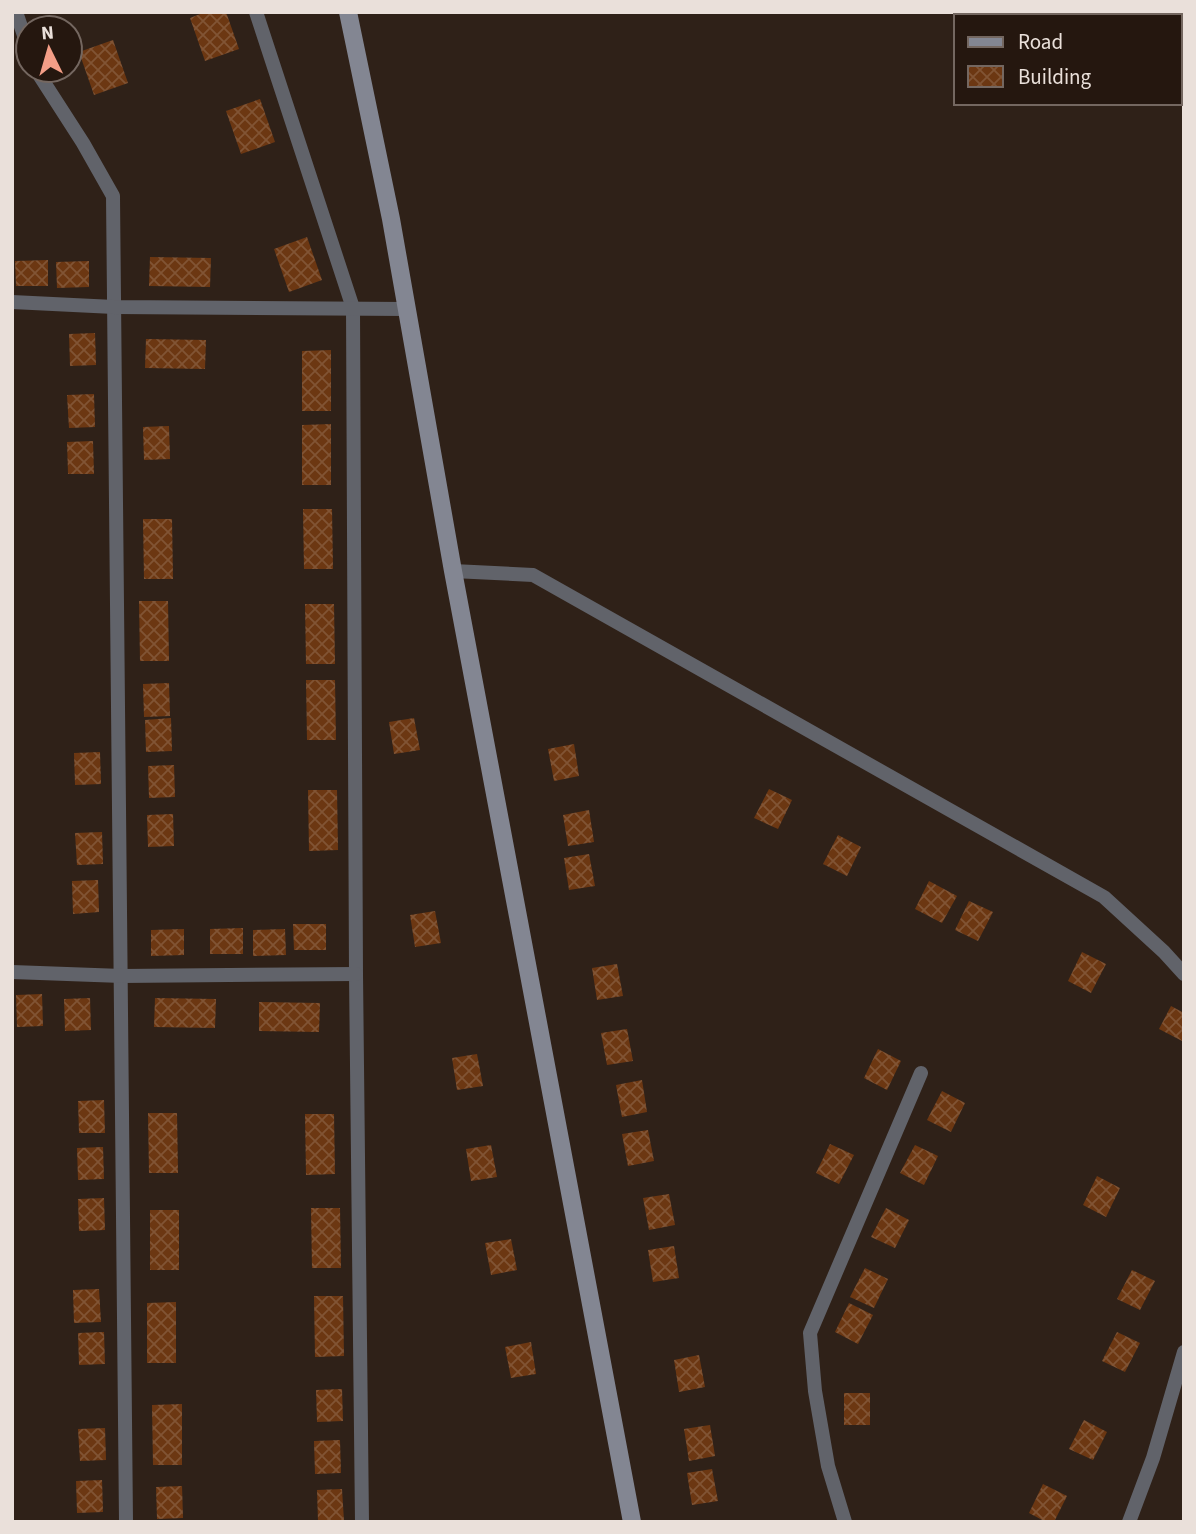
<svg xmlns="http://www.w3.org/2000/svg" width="1196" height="1534" font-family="'Source Sans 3',sans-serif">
	<defs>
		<pattern id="building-cross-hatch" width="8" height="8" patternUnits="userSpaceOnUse" patternTransform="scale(1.75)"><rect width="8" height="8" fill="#6c3712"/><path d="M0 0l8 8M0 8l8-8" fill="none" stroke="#815434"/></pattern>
	</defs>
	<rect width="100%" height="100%" fill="#2f2118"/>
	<g fill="url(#building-cross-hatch)">
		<path d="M205 12H226L239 49 205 61 190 18Z"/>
		<path d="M113 40 128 83 94 95 79 52Z"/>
		<path d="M260 99 275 142 241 154 226 111Z"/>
		<path d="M307 237 322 280 289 292 274 249Z"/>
		<path d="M150 257 211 258 210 287 149 286Z"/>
		<path d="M48 260V286H16L15 261Z"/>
		<path d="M89 261V287L57 288 56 262Z"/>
		<path d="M95 333 96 365 70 366 69 334Z"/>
		<path d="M146 339 206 340 205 369 145 368Z"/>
		<path d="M331 350V411H302V351Z"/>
		<path d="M94 394 95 427 69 428 67 395Z"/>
		<path d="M331 424V485H302V425Z"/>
		<path d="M169 426 170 459 144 460 143 427Z"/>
		<path d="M93 441 94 474H68L67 442Z"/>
		<path d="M303 509H332L333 569H304Z"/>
		<path d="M143 519H172L173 579H144Z"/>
		<path d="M139 601H168L169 661H140Z"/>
		<path d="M305 604H334L335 664H306Z"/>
		<path d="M306 680H335L336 740H307Z"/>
		<path d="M169 683 170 716 144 717 143 684Z"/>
		<path d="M171 718 172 751 146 752 145 720Z"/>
		<path d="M414 718 420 750 394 754 389 722Z"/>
		<path d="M574 744 579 776 554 781 548 749Z"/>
		<path d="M100 752 101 784 75 785 74 753Z"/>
		<path d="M174 765 175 797 149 798 148 766Z"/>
		<path d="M769 789 792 800 778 829 754 818Z"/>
		<path d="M308 790H337L338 850 309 851Z"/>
		<path d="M589 810 594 842 568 846 563 815Z"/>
		<path d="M173 814 174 846 148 847 147 815Z"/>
		<path d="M102 832 103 864 77 865 75 833Z"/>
		<path d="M838 835 861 847 847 876 823 864Z"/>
		<path d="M589 854 595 886 569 890 564 858Z"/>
		<path d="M98 880 99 912 73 914 72 881Z"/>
		<path d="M929 881 957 896 942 923 915 909Z"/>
		<path d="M969 901 993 912 978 941 955 930Z"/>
		<path d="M435 911 441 943 415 947 410 915Z"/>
		<path d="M293 924H326V950H294Z"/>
		<path d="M243 928V954H210V929Z"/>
		<path d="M184 929V955L151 956V930Z"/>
		<path d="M285 929 286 955 253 956V930Z"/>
		<path d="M1082 952 1106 964 1091 993 1068 981Z"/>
		<path d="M617 964 623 996 597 1000 592 968Z"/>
		<path d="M42 994 43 1026 17 1027 16 995Z"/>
		<path d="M90 998 91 1030 65 1031 64 999Z"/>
		<path d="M155 998 216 999 215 1028 154 1027Z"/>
		<path d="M259 1002 320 1003 319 1032 259 1031Z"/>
		<path d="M1171 1006 1184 1013V1042L1159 1029Z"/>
		<path d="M627 1029 633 1061 607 1065 601 1033Z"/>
		<path d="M878 1049 901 1061 887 1090 864 1078Z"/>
		<path d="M477 1054 483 1086 457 1090 452 1058Z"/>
		<path d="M642 1080 647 1112 622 1117 616 1085Z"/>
		<path d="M942 1091 965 1103 951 1132 927 1120Z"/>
		<path d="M104 1100 105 1133H79L78 1101Z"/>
		<path d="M148 1113H177L178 1173H149Z"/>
		<path d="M305 1114H334L335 1174 306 1175Z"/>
		<path d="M648 1130 654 1161 628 1166 622 1134Z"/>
		<path d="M830 1144 854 1155 839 1184 816 1173Z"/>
		<path d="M491 1145 497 1177 471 1181 466 1149Z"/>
		<path d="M915 1145 938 1156 924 1185 900 1173Z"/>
		<path d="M103 1147 104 1179 78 1180 77 1148Z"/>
		<path d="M1097 1176 1120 1188 1106 1217 1083 1205Z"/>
		<path d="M669 1194 675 1225 649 1230 643 1198Z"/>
		<path d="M104 1198 105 1230 79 1231 78 1199Z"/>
		<path d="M311 1208H340L341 1268H312Z"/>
		<path d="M886 1208 909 1220 895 1248 871 1237Z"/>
		<rect x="150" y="1210" width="29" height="60"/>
		<path d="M511 1239 517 1270 491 1275 485 1243Z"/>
		<path d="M674 1246 679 1278 653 1282 648 1250Z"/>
		<path d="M865 1268 888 1279 874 1308 850 1297Z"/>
		<path d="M1132 1270 1155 1281 1140 1310 1117 1299Z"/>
		<path d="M99 1289 101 1322 74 1323 73 1290Z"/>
		<path d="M314 1296H343L344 1356 315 1357Z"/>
		<path d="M176 1302V1363H147V1303Z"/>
		<path d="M849 1303 873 1315 858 1344 835 1332Z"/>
		<path d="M104 1332 105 1364 79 1365 78 1333Z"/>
		<path d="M1117 1332 1140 1343 1125 1372 1102 1361Z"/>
		<path d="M531 1342 536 1374 511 1378 505 1347Z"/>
		<path d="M699 1355 705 1387 679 1392 674 1360Z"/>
		<path d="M342 1389 343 1421 317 1422 316 1390Z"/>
		<rect x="844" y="1393" width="26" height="32"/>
		<path d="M182 1404V1465H153L152 1405Z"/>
		<path d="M1084 1420 1107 1432 1093 1460 1069 1449Z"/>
		<path d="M710 1425 715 1456 689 1461 684 1429Z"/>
		<path d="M105 1428 106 1460 80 1461 78 1429Z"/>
		<path d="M340 1440 341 1473 315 1474 314 1441Z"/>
		<path d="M712 1469 718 1501 692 1505 687 1473Z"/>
		<path d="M102 1480 103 1512 77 1513 76 1481Z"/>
		<path d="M1043 1484 1067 1496 1054 1522H1046L1029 1513Z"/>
		<path d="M182 1486 183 1518 157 1519 156 1487Z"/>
		<path d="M342 1489 344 1521 318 1522 317 1490Z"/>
	</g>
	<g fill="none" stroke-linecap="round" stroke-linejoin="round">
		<g stroke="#61636a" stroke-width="14">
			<path d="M16 12 28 47"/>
			<path d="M256 12 353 308 356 974 362 1522"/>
			<path d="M36 70 83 143 113 196 126 1522"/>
			<path d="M12 302 114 307 405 309"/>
			<path d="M453 571 533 575 1104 897 1164 952 1184 974"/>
			<path d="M12 972 122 976 356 974"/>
			<path d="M845 1522 828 1466 815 1391 810 1333 921 1073"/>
			<path d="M1129 1522 1153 1458 1184 1352"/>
		</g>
		<path stroke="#838692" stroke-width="18" d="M348 12 391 219 453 571 632 1522"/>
	</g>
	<rect width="1196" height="1534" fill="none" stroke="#eae0da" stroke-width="28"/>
	<rect x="954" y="14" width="228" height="91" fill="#25170f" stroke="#746760" stroke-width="2"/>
	<rect x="968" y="37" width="35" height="10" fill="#838692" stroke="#746760" stroke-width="2"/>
	<text x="1018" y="49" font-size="21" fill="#eae0da">Road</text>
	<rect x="968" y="66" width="35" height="21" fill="url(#building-cross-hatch)" stroke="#746760" stroke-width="2"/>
	<text x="1018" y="84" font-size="21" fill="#eae0da">Building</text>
	<g transform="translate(49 49) rotate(355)"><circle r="33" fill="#25170f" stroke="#746760" stroke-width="2"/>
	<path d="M0-5L12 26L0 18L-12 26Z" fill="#f49e87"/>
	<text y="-10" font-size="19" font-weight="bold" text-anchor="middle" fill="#eae0da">N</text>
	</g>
</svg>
